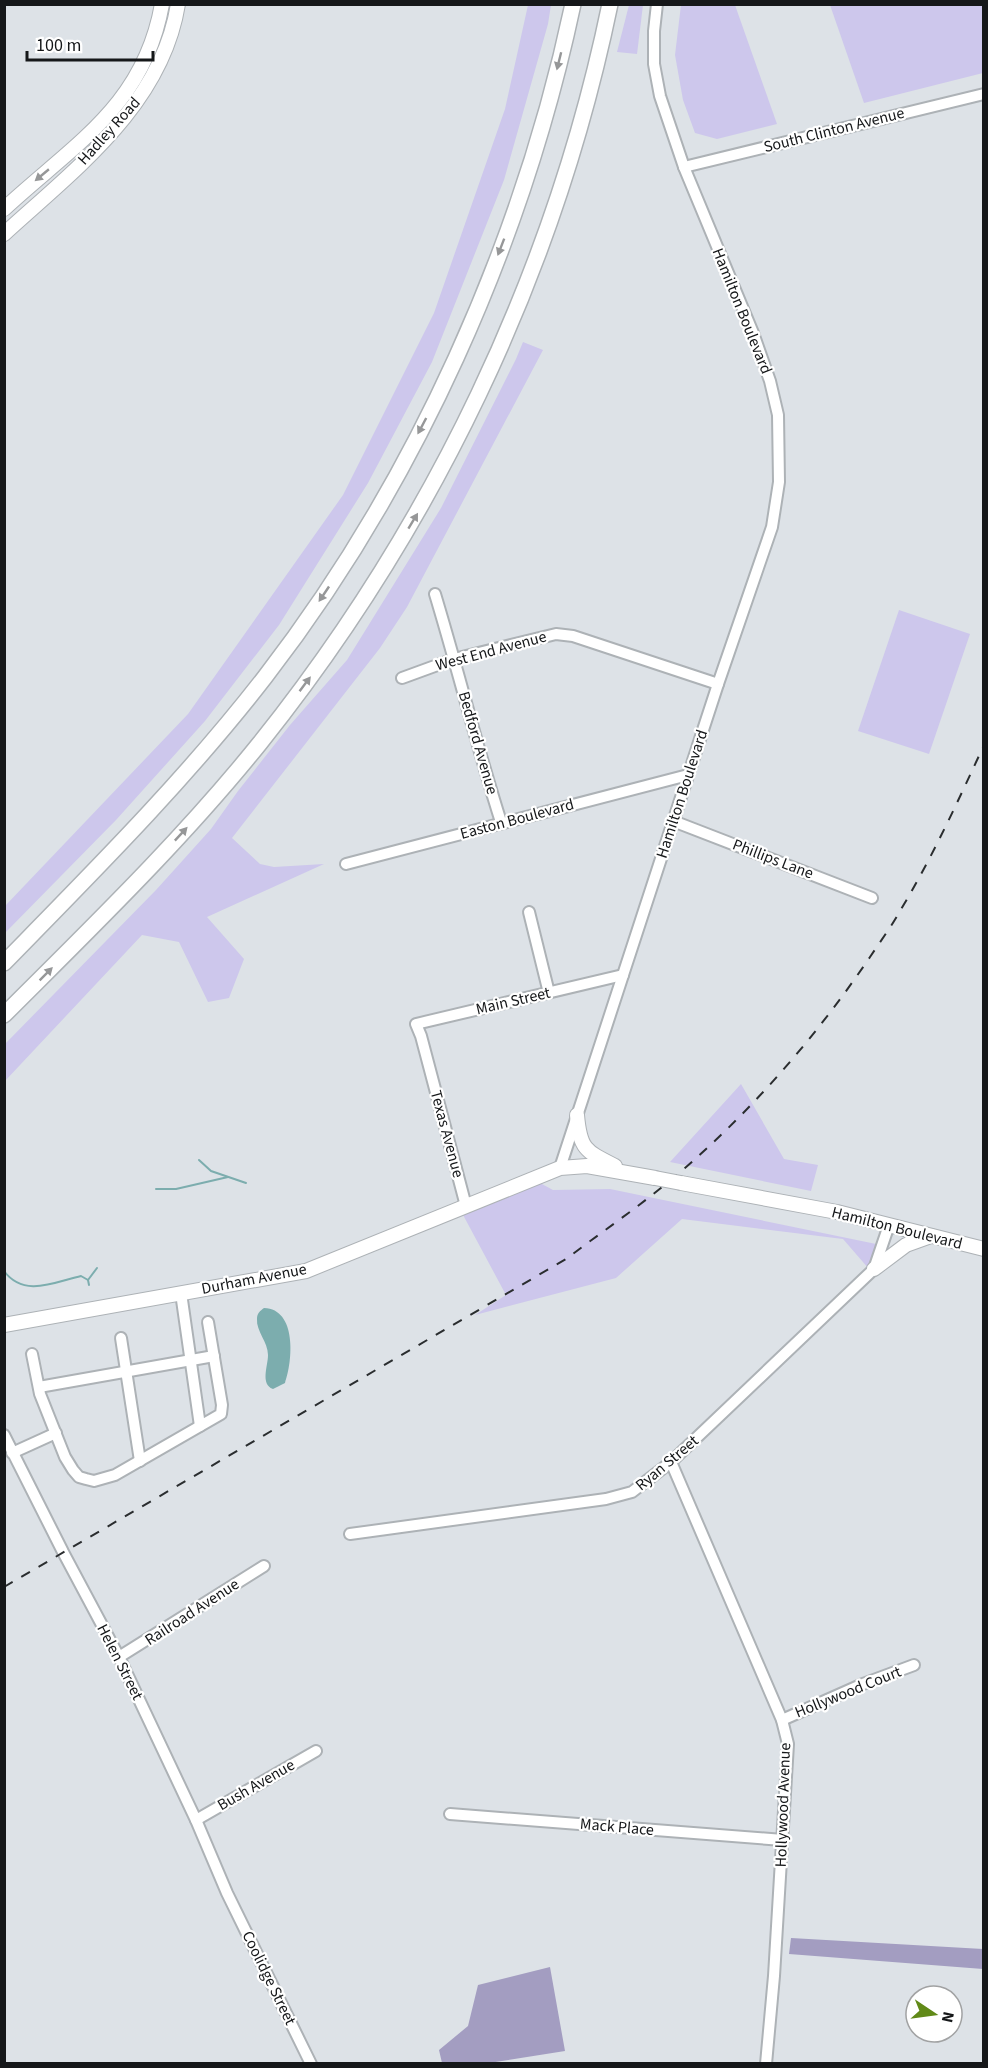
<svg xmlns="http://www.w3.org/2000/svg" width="988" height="2068" font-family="'Source Sans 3',sans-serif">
	<rect width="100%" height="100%" fill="#dde2e7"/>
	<g fill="#cdc7ec">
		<path d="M528 5H551L548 24 504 180 432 362 368 483 279 625 205 721 116 820 5 933V906L188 714 343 495 434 313 505 109Z"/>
		<path d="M629 5H643L637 54 617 52Z"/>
		<path d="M681 5H735L777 124 717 139 695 133 683 100 675 55Z"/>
		<path d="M830 5H983V73L864 103Z"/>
		<path d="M523 342 543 350 407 607 380 648 232 838 260 864 274 867 324 864 207 917 244 959 229 998 208 1002 179 942 142 935 5 1081V1044L156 890 211 829 238 791 290 725 347 660 441 508 516 359Z"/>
		<path d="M899 610 970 634 929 754 858 731Z"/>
		<path d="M741 1084 784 1159 818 1165 811 1191 670 1162Z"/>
		<path d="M540 1183 553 1190 610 1189 881 1245 869 1269 843 1239 682 1219 616 1278 475 1315 506 1295 462 1213Z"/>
	</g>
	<g fill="#a39dc1">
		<path d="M791 1938 983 1949V1969L789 1954Z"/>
		<path d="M550 1967 565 2051 489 2063H442L439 2050 468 2026 478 1985Z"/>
	</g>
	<path fill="#7cadae" d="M264 1308C297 1309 293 1361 285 1383L273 1389C260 1384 268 1366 268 1355 268 1342 256 1331 257 1319 257 1313 260 1311 264 1308Z"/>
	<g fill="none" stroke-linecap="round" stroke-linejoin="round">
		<g stroke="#7cadae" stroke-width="2">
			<path d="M199 1160 211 1171 246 1183"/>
			<path d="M156 1189H176L228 1177"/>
			<path d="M4 1271C24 1298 55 1282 81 1276L88 1280"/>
			<path d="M89 1285 88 1280 97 1268"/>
		</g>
		<defs>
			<g id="minor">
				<path d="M684 167 984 94"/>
				<path d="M435 594C458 670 477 747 501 822"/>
				<path d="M402 678 454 659 556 634 573 636 718 684"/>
				<path d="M673 821 872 898"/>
				<path d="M346 864 688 775"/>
				<path d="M529 912 549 993"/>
				<path d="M560 1168 718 684 772 527 779 482 778 415 770 381 753 333 684 167 660 96 654 64V31L657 4"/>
				<path d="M466 1206 421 1036 416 1024 623 975"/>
				<path d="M181 1293 200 1426"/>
				<path d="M121 1338 140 1461"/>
				<path d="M32 1354 40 1394 65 1457 73 1470 79 1477 86 1479 94 1481 115 1475 221 1414 222 1405 208 1322"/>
				<path d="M39 1387 214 1356"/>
				<path d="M4 1435 63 1552 119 1657 196 1820 227 1893 311 2064"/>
				<path d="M12 1453 56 1433"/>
				<path d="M671 1462 782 1720 788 1744 774 1976 766 2064"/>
				<path d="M350 1534 606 1499 632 1492 671 1462 874 1269 889 1225"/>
				<path d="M119 1657 264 1566"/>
				<path d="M782 1720 863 1684 914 1665"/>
				<path d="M450 1814 783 1840"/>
				<path d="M196 1820 316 1751"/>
			</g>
			<g id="major">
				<path d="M4 209C74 144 144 106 162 4"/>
				<path d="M4 234C75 169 162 105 178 4"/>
				<path d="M577 1115C580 1149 585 1151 615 1166"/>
				<path d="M681 1183 837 1212 984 1249"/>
				<path d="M874 1269 906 1245 931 1236"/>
				<path d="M4 1325 306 1271 560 1168 587 1166 655 1178"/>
			</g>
			<g id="highway">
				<path d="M4 963C95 870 186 779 265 677 415 483 522 244 573 4"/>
				<path d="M4 1015C92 927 182 840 260 743 432 528 554 275 610 4"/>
			</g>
		</defs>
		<use href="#minor" stroke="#adb2b6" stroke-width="14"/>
		<use href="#major" stroke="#adb2b6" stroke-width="16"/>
		<use href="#highway" stroke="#adb2b6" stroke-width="18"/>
		<use href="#minor" stroke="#fff" stroke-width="10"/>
		<use href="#major" stroke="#fff" stroke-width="14"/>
		<use href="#highway" stroke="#fff" stroke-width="15"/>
		<path stroke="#2a2d2f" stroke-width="2" stroke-dasharray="10 10" stroke-linecap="butt" d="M4 1587 566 1259C606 1229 647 1201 685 1168 756 1106 817 1035 870 957 880 942 891 927 900 911 932 858 958 801 984 745"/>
		<defs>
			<path id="major-bridge" d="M655 1178 681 1183"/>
		</defs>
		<use href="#major-bridge" stroke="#adb2b6" stroke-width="16" stroke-linecap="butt"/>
		<use href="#major-bridge" stroke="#fff" stroke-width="14"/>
	</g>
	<defs><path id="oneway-solid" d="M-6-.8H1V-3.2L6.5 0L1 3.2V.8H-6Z" transform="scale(1.5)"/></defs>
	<g fill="#969798">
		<use href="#oneway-solid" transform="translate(559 61) rotate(104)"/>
		<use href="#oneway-solid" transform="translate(42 175) rotate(140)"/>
		<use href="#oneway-solid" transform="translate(501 247) rotate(111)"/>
		<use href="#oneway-solid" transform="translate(422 426) rotate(118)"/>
		<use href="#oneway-solid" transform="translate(413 521) rotate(-59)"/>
		<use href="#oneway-solid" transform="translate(324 594) rotate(124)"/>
		<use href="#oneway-solid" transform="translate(305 684) rotate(-53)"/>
		<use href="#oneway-solid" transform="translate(181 834) rotate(-47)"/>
		<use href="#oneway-solid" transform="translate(46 974) rotate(-45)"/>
	</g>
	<g text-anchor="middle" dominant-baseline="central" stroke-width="4.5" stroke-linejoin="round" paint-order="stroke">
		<g font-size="16" fill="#151719" stroke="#fff">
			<text transform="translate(834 130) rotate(-14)">South Clinton Avenue</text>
			<text transform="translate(109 131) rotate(-48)">Hadley Road</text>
			<text transform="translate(742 311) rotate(68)">Hamilton Boulevard</text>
			<text transform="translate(491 651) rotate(-15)">West End Avenue</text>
			<text transform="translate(478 743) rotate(74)">Bedford Avenue</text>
			<text transform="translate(682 794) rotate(-72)">Hamilton Boulevard</text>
			<text transform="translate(517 819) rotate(-15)">Easton Boulevard</text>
			<text transform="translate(773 859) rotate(21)">Phillips Lane</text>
			<text transform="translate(513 1001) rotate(-13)">Main Street</text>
			<text transform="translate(447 1134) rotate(75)">Texas Avenue</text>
			<text transform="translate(897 1228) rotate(14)">Hamilton Boulevard</text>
			<text transform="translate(254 1279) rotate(-11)">Durham Avenue</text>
			<text transform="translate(667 1463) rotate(-40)">Ryan Street</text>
			<text transform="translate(192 1612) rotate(-33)">Railroad Avenue</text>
			<text transform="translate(120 1662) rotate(63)">Helen Street</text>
			<text transform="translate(848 1692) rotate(-22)">Hollywood Court</text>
			<text transform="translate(256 1785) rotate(-30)">Bush Avenue</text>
			<text transform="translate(783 1805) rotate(-88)">Hollywood Avenue</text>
			<text transform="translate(617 1827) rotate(5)">Mack Place</text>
			<text transform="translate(269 1978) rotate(64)">Coolidge Street</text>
		</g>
	</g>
	<rect width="988" height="2068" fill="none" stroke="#151719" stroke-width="12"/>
	<g transform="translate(934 2014) rotate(103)"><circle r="28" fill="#ffffff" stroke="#a1a2a3" stroke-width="1.5"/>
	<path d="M0-4.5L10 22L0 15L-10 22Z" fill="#618a18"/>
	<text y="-9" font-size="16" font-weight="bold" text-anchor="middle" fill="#151719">N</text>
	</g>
	<path d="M27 51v9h126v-9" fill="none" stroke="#151719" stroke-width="3"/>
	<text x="36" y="51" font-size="18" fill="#151719" stroke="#ffffff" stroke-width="4.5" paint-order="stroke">100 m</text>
</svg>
